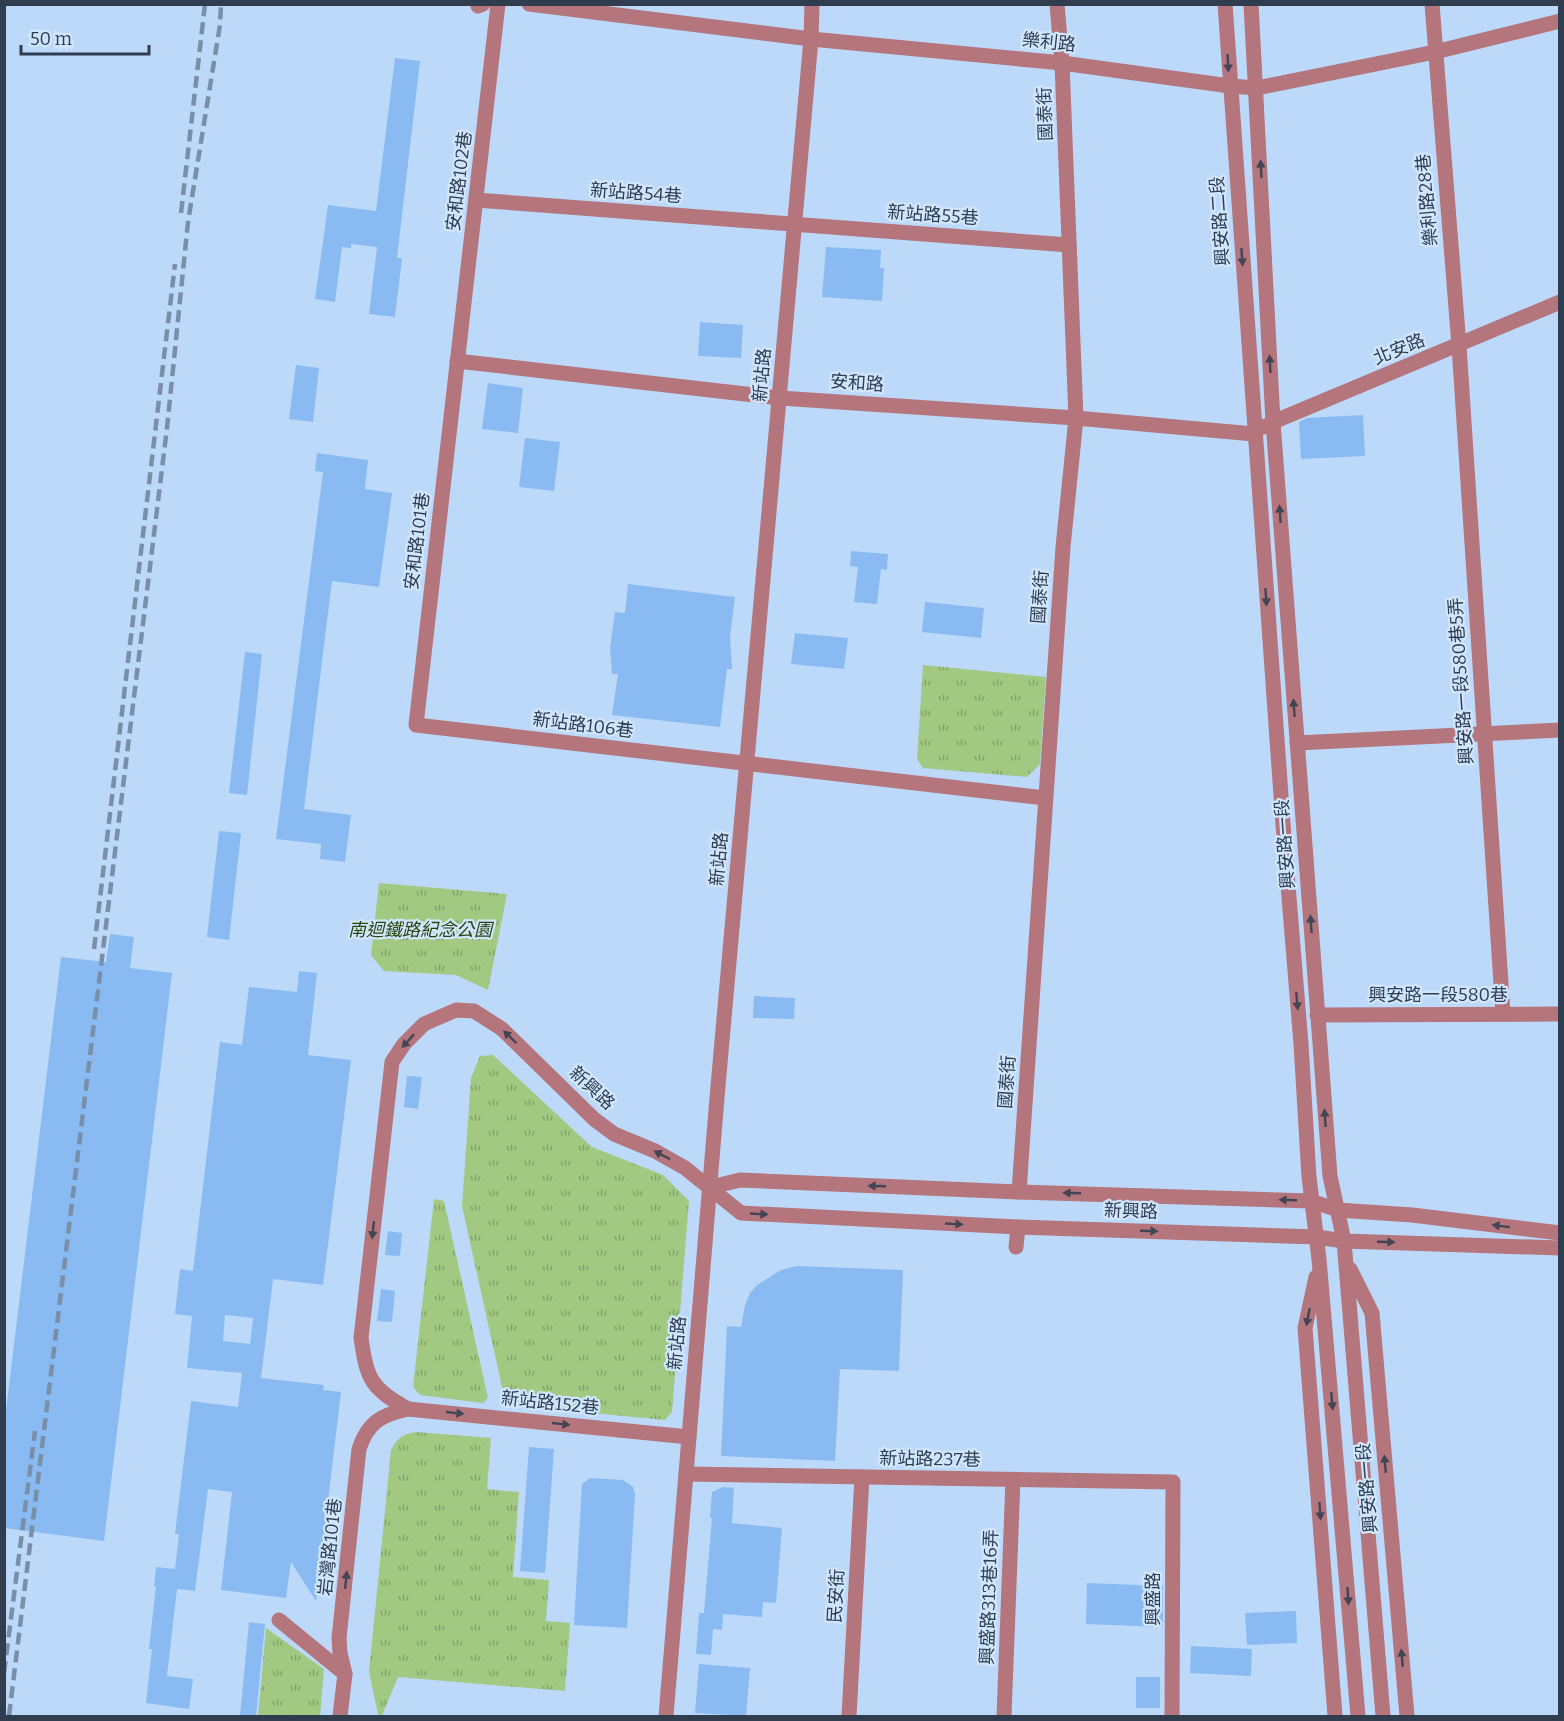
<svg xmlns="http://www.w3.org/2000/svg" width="1564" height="1721" font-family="Bitter,'Noto Sans TC',serif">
	<defs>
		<pattern id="grass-tufts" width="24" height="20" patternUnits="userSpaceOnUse" patternTransform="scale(1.5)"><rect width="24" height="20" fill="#a2c981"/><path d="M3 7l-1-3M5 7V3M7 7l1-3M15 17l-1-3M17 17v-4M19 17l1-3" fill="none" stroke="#84a46c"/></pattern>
	</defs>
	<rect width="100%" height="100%" fill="#bcd9fa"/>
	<g fill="url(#grass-tufts)">
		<path d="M923 665 1046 677 1040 764 1027 777 923 768 917 759Z"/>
		<path d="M379 883 507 894 488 990 456 975 384 971 371 955Z"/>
		<path d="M493 1055 592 1147 663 1175 689 1201 672 1412 665 1420 510 1405 504 1396 462 1206 471 1078 480 1056Z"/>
		<path d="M434 1199 444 1201 488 1398 483 1403 420 1395 413 1387Z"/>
		<path d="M416 1432 491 1438 487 1489 519 1492 513 1577 549 1580 546 1621 570 1623 565 1691 398 1677 382 1716 378 1714 369 1672 391 1450C398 1438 402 1434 416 1432Z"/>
		<path d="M266 1628 324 1669 320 1716H258Z"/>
	</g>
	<g fill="#89bbf2" fill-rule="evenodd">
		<path d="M395 58 420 61 397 258H402L395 317 369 314 377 247 351 244V248L342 247 335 302 315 299 328 205 376 211Z"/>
		<path d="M826 247 881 250 880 268H884L882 301 822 297Z"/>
		<path d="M700 322 743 325 741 358 698 356Z"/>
		<path d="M296 365 319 368 313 422 289 419Z"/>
		<path d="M488 383 523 388 518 433 482 429Z"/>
		<path d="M1363 415 1365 456 1301 459 1299 422 1307 418Z"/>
		<path d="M525 438 560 442 554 491 519 487Z"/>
		<path d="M317 453 368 460 365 489 392 493 379 587 332 581 326 629 304 809 351 815 345 862 320 859 321 844 276 839 323 472 315 471Z"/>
		<path d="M851 551 888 554 887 570 881 569 877 604 854 602 858 567 850 566Z"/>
		<path d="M628 584 735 597 730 637 732 669H727L720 727 612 715 618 674H612L610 648 615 612 625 613Z"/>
		<path d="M925 602 984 608 981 638 922 632Z"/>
		<path d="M795 633 848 638 844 669 791 664Z"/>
		<path d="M245 652 262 654 247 795 229 793Z"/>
		<path d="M219 831 241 833 229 940 207 937Z"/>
		<path d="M110 934 134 937 130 968 172 973 104 1541 4 1528V1427L61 957 106 962Z"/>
		<path d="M299 971 317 973 308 1055 351 1060 323 1285 273 1279 261 1378 324 1385 323 1390 341 1392 316 1601 291 1562 286 1598 221 1590 232 1492 208 1489 195 1591 177 1589 167 1676 193 1679 189 1709 146 1703 152 1649H149L156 1586H154L156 1567 175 1569 179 1534H175L191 1401 238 1407 242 1373 187 1368 192 1316 175 1314 180 1269 193 1271 220 1042 242 1045 249 987 297 992ZM225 1315 253 1318 250 1344 223 1341Z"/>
		<path d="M754 996 795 998 794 1019 753 1018Z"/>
		<path d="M407 1076 422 1077 418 1109 404 1107Z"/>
		<path d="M388 1231 402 1233 400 1256 385 1255Z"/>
		<path d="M797 1266 903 1270 899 1371 840 1369 835 1461 721 1456 727 1326 741 1327 745 1305 750 1293 757 1285 781 1270Z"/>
		<path d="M381 1289 395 1291 392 1322 377 1321Z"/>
		<path d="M529 1447 554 1449 545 1573 520 1571Z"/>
		<path d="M590 1478 623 1480 633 1487 635 1494 627 1628 574 1625 582 1484Z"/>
		<path d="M723 1487 734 1488 732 1523 782 1528 776 1603 763 1602 762 1617 723 1614 722 1630 713 1629 711 1655 696 1654 699 1613H704L712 1518H710L712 1492Z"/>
		<path d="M1087 1583 1163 1586V1627L1086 1624Z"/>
		<path d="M1296 1611 1297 1643 1247 1645 1245 1613Z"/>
		<path d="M249 1622 265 1624 256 1716H240Z"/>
		<path d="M1191 1646 1252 1649 1251 1676 1190 1673Z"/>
		<path d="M699 1664 750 1668 746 1716 695 1713Z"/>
		<rect x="1136" y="1677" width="24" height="31"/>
	</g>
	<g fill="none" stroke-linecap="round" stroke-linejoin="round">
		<g stroke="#b4757c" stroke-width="15">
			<path d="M498 4 416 725 1045 798"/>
			<path d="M529 4 811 39 1062 63 1230 86 1257 88 1435 52 1560 21"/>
			<path d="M1225 4 1283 824 1301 1044 1309 1177 1319 1259 1358 1716"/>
			<path d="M1251 4 1273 422 1330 1176 1344 1241 1383 1716"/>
			<path d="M1432 4 1459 346 1503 1014"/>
			<path d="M478 6 483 4"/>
			<path d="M476 200 1069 245"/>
			<path d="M457 361 780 398 1076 418 1254 434"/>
			<path d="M1264 427 1273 422 1560 302"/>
			<path d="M1297 743 1560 730"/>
			<path d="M1317 1015 1560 1014"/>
			<path d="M711 1187 740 1180 1019 1192 1311 1201 1338 1210 1412 1215 1560 1233"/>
			<path d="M1019 1192 1063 547 1076 418 1062 63 1057 4"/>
			<path d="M1016 1247 1018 1227"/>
			<path d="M1350 1269 1372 1313 1407 1716"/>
			<path d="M1316 1277 1305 1328 1335 1716"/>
			<path d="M408 1409C371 1388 367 1380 361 1338L392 1062 404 1044 424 1024 456 1010 474 1011 502 1029 594 1119 614 1134 655 1151 685 1168 741 1213 1018 1227 1317 1237 1344 1241 1560 1248"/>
			<path d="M686 1474 1173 1482 1172 1716"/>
			<path d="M279 1620 345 1674"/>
			<path d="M340 1716 345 1674 340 1653 339 1638 359 1449C368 1422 381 1415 408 1409L689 1437"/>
			<path d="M666 1716 718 1086 811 39 812 4"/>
			<path d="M849 1716 862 1477"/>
			<path d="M1004 1716 1013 1480"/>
		</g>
		<g stroke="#798fa9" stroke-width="4.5" stroke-dasharray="12 6" stroke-linecap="butt">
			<path d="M181 213 205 4"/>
			<path d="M94 949 175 264"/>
			<path d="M4 1673 35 1431"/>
			<path d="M9 1716 167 428 188 222 220 25 221 4"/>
		</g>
	</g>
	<defs><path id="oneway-solid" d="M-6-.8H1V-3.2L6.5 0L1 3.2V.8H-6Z" transform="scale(1.5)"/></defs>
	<g fill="#434555">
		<use href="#oneway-solid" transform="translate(1228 63) rotate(87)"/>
		<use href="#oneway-solid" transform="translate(1261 169) rotate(-93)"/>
		<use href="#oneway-solid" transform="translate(1242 257) rotate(86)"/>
		<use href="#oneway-solid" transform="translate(1270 364) rotate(-93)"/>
		<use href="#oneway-solid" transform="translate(1280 514) rotate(-94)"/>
		<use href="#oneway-solid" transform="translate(1266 597) rotate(86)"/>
		<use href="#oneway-solid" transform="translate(1294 708) rotate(-94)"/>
		<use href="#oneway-solid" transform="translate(1311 924) rotate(-94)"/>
		<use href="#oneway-solid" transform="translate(1297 1001) rotate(85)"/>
		<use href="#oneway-solid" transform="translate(510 1037) rotate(-136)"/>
		<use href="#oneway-solid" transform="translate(408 1041) rotate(132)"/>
		<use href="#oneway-solid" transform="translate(1325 1118) rotate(-94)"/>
		<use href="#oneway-solid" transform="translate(662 1155) rotate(-152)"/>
		<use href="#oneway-solid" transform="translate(877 1186) rotate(-178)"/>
		<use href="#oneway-solid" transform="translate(1072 1193) rotate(-178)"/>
		<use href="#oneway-solid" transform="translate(1288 1200) rotate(-178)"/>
		<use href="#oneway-solid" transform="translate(759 1214) rotate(3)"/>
		<use href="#oneway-solid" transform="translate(954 1224) rotate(3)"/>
		<use href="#oneway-solid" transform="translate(1501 1226) rotate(-173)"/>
		<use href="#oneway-solid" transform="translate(373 1230) rotate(96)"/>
		<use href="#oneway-solid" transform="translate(1149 1231) rotate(2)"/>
		<use href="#oneway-solid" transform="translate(1386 1242) rotate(2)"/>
		<use href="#oneway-solid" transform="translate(1308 1317) rotate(101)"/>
		<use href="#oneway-solid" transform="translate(1332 1401) rotate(85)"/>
		<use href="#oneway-solid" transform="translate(455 1413) rotate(6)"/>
		<use href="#oneway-solid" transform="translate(561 1424) rotate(6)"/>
		<use href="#oneway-solid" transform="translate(1385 1464) rotate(-95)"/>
		<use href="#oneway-solid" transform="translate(1320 1511) rotate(86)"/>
		<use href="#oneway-solid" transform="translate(346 1580) rotate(-84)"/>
		<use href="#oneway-solid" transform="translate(1348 1596) rotate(86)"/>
		<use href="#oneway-solid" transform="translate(1402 1658) rotate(-95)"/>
	</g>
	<g text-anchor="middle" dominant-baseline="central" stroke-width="4.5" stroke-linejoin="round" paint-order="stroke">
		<g font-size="18" fill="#2f3d4e" stroke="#d0e6ff">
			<text transform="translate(1049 42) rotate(6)">樂利路</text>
			<text transform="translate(1045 114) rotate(-92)">國泰街</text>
			<text transform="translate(459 181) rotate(-83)">安和路102巷</text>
			<text transform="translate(636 193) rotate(4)">新站路54巷</text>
			<text transform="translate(1427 200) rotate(-95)">樂利路28巷</text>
			<text transform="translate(933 215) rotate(4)">新站路55巷</text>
			<text transform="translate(1220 221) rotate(-94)">興安路二段</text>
			<text transform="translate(1399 349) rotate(-22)">北安路</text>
			<text transform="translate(762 375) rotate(-85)">新站路</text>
			<text transform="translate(857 383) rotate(4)">安和路</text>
			<text transform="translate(417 541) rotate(-83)">安和路101巷</text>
			<text transform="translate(1040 597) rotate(-86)">國泰街</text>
			<text transform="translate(1461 681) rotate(-94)">興安路一段580巷5弄</text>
			<text transform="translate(583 725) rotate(7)">新站路106巷</text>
			<text transform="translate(1285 844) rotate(-94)">興安路一段</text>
			<text transform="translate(719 859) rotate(-85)">新站路</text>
			<text x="1438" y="995">興安路一段580巷</text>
			<text transform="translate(1007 1082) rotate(-86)">國泰街</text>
			<text transform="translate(592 1088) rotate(43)">新興路</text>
			<text transform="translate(1131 1211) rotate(2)">新興路</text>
			<text transform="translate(677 1343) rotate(-85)">新站路</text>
			<text transform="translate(550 1403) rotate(6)">新站路152巷</text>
			<text transform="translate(930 1459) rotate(1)">新站路237巷</text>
			<text transform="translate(1367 1488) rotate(-95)">興安路一段</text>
			<text transform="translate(330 1547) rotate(-84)">岩灣路101巷</text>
			<text transform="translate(836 1596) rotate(-87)">民安街</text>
			<text transform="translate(989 1597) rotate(-88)">興盛路313巷16弄</text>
			<text transform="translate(1153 1599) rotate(-90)">興盛路</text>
		</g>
		<g font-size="18" font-style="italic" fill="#2a450b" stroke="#d0e6ff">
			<text x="420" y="930">南迴鐵路紀念公園</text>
		</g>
	</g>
	<rect width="1564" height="1721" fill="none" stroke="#2f3d4e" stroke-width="12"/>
	<path d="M21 45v9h128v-9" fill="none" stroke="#2f3d4e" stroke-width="3"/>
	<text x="30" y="45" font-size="18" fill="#2f3d4e" stroke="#d0e6ff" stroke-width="4.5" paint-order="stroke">50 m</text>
</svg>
